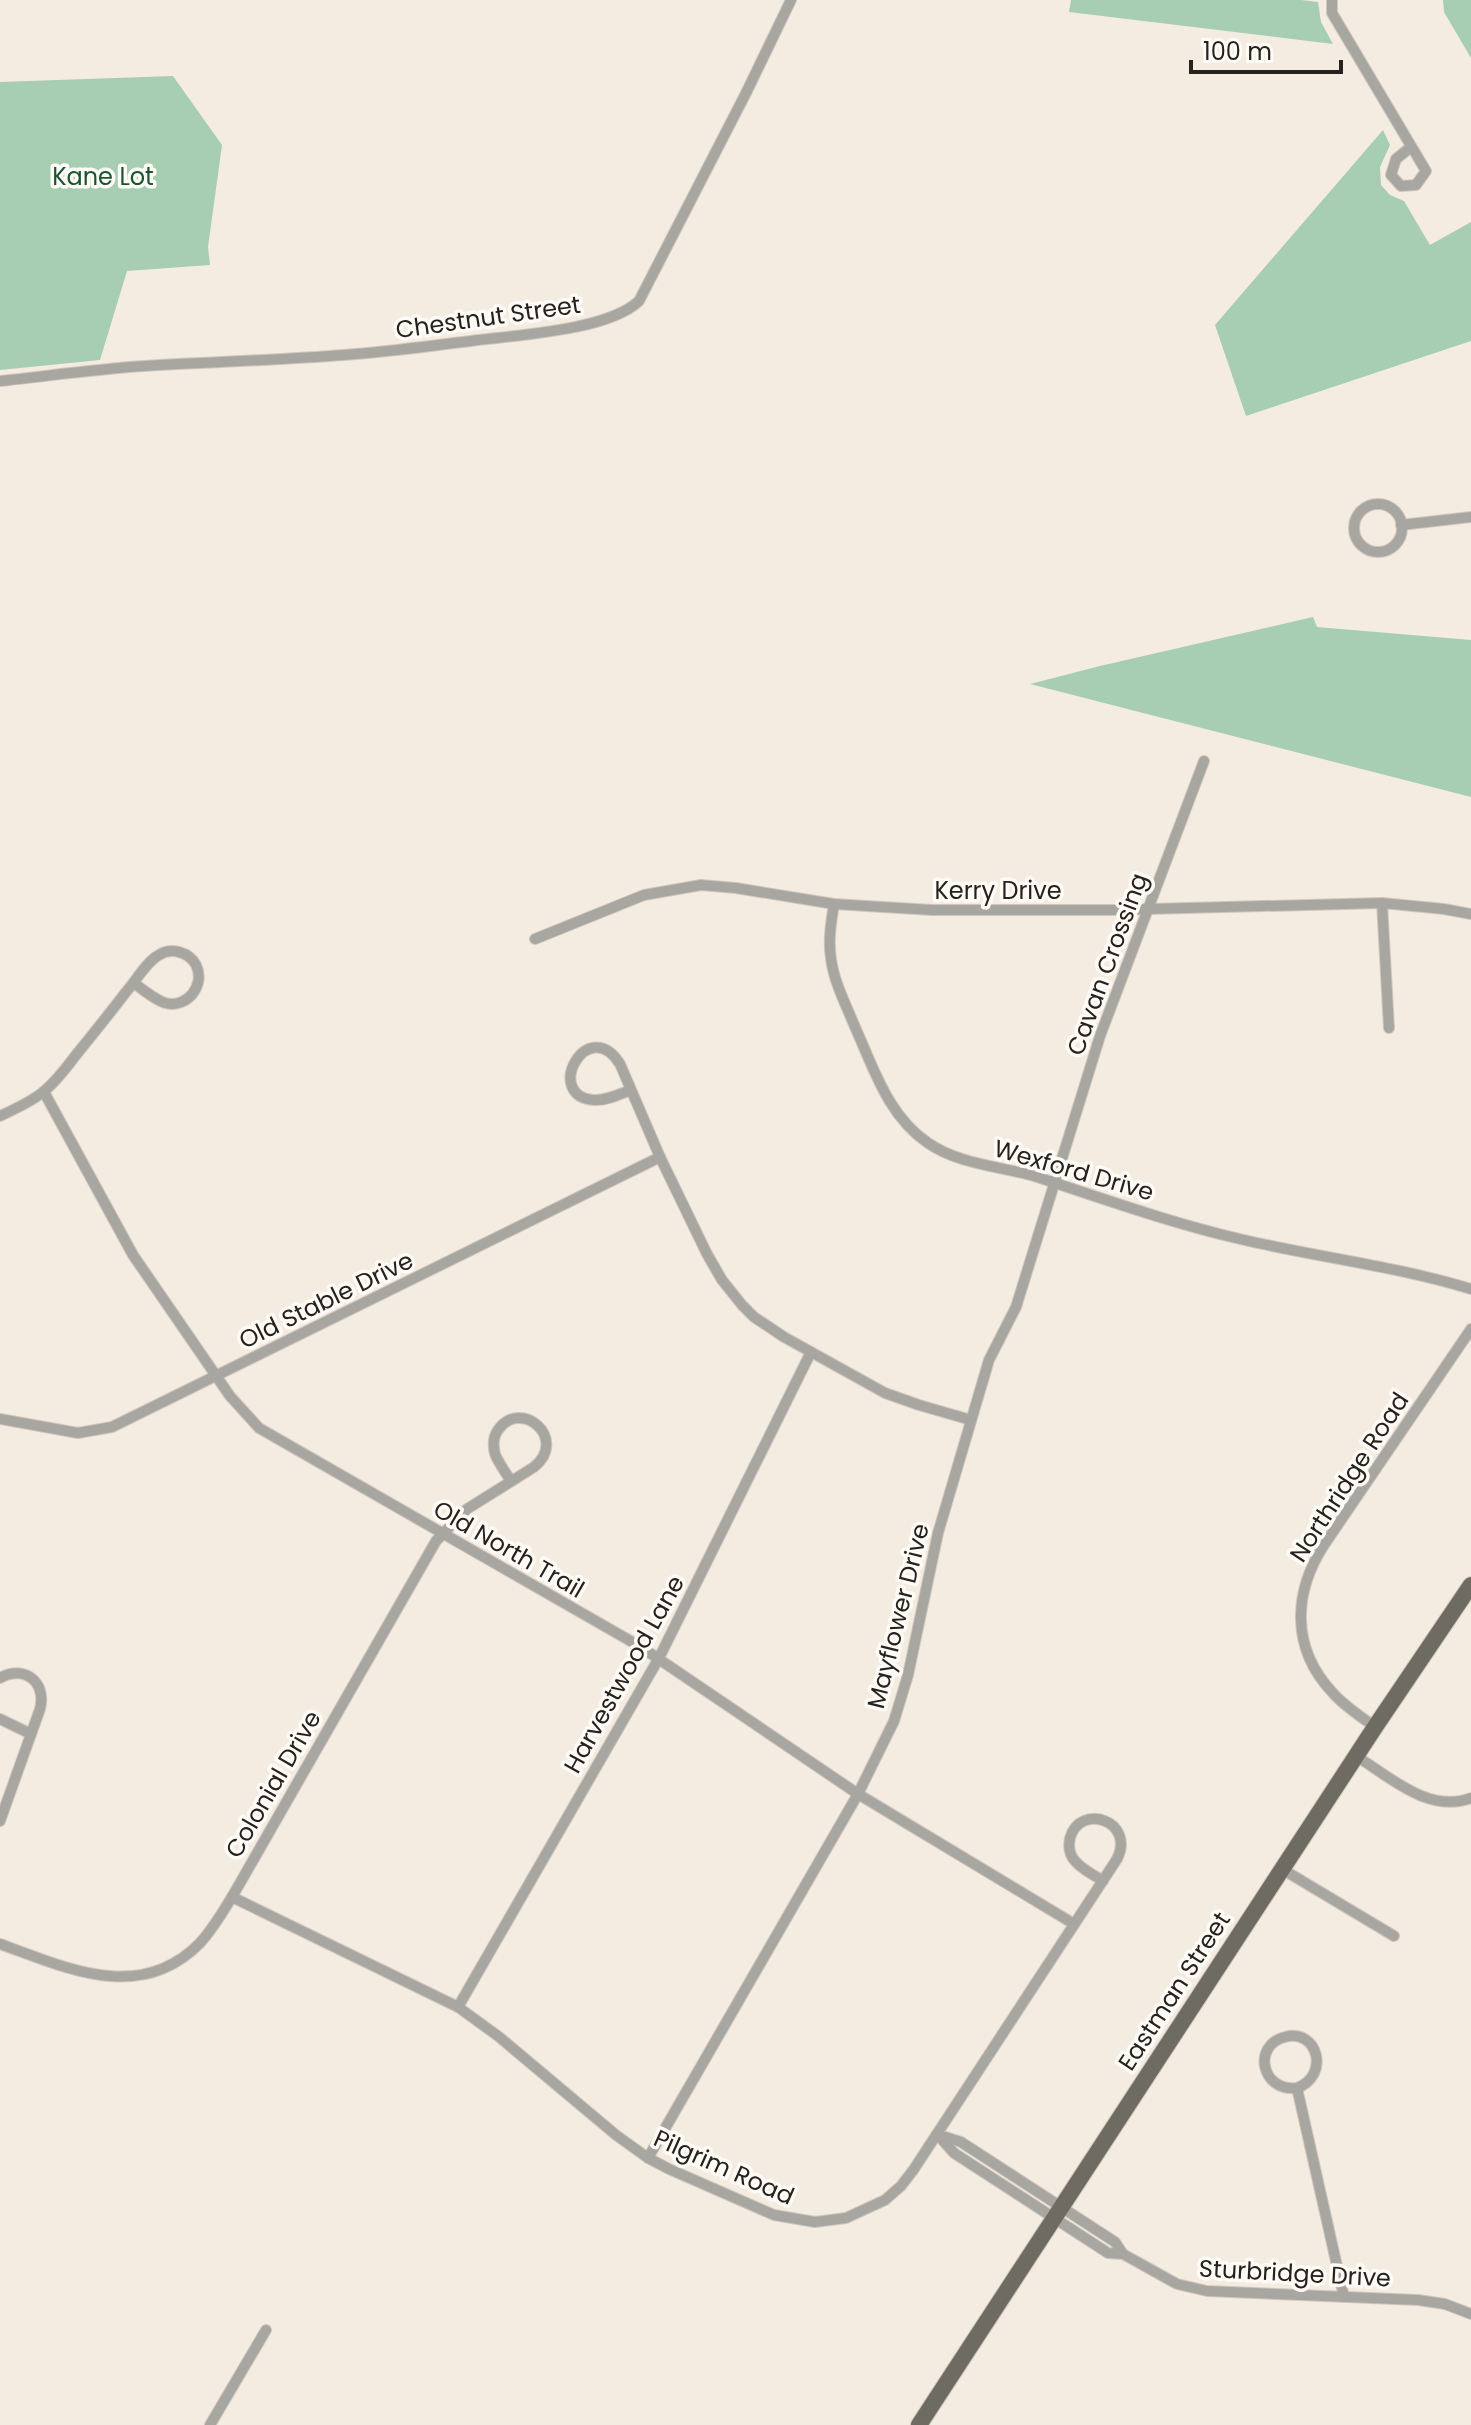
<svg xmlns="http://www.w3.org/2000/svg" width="1471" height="2425" font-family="Poppins,sans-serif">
	<rect width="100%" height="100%" fill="#f5ece1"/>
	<g fill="#a7cdb2">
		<path d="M1071 0H1301L1318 2 1321 22 1333 44 1069 12Z"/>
		<path d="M1443 0H1471V58L1444 12Z"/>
		<path d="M173 76 222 145 208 247 210 265 127 271 100 360 0 370V82Z"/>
		<path d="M1383 130 1390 145 1380 167 1381 185 1390 195 1404 201 1430 245 1471 222V341L1246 416 1215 325Z"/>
		<path d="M1313 617 1317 627 1471 640V797L1030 684 1100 666Z"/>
	</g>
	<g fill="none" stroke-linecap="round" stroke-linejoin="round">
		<defs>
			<g id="minor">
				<path d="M1332 0V13L1426 171 1416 185 1401 186 1391 175 1396 159 1411 147"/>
				<path d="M0 381C48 376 96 369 145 366 211 362 278 360 344 355 387 352 429 346 471 341 515 335 607 331 639 301L746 93 791 0"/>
				<circle cx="1378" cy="528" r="24"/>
				<path d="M1401 525 1471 517"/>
				<path d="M1382 903 1389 1028"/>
				<path d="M834 904C831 923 828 940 831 959 834 982 846 1005 855 1027 874 1069 888 1116 928 1143 960 1165 1001 1166 1037 1177 1104 1199 1171 1223 1240 1239 1317 1257 1395 1266 1471 1289"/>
				<path d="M535 939 644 895 701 885 736 888 834 904 932 910H1112L1382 903 1444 909 1471 914"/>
				<path d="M631 1090C620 1094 606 1101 594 1100 542 1096 588 1013 620 1064L660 1157 707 1254 722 1280 742 1305 754 1317 784 1337 885 1393 919 1405 971 1420"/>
				<path d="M44 1092 133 1255 230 1396 259 1428 641 1647 858 1794 1074 1924"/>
				<path d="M0 1116C15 1109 31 1102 43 1092 56 1082 66 1068 76 1055 93 1034 110 1013 126 992 136 981 146 962 159 955 171 947 189 952 196 965 206 985 187 1009 165 1003 154 999 143 990 134 983"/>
				<path d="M0 1419 78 1433 112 1427 660 1157"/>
				<path d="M0 1678C24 1664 47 1682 40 1709L0 1821"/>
				<path d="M0 1719 31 1734"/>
				<path d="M1375 1727C1360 1716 1344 1706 1332 1692 1291 1648 1293 1593 1324 1545L1471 1329"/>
				<path d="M1356 1756C1390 1777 1429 1814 1471 1798"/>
				<path d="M1282 1869 1394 1936"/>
				<path d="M232 1897 458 2007 498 2036 616 2135 648 2158 669 2169 774 2215 815 2222 846 2218 885 2200 901 2186 914 2169 1117 1859C1136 1821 1080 1802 1070 1838 1068 1847 1070 1856 1076 1862 1083 1870 1094 1875 1103 1881"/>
				<path d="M0 1944C67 1968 140 2004 200 1943 213 1929 222 1913 232 1897L436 1541 467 1509 534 1467C569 1439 521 1397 498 1430 493 1437 493 1446 495 1454 499 1464 506 1473 511 1481"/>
				<path d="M458 2007 659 1658 811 1352"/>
				<path d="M1297 2088C1331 2075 1317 2028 1285 2037 1252 2045 1261 2092 1297 2088L1344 2297"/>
				<path d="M937 2134 954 2153 1108 2253 1123 2254 1177 2284 1207 2291 1418 2300 1445 2304 1471 2314"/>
				<path d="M939 2135 961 2142 1115 2242 1123 2254"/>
				<path d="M648 2158 858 1794 894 1721 908 1675 938 1533 989 1360 1016 1307 1100 1036 1204 761"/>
				<path d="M210 2425 266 2330"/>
			</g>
			<path id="primary" d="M919 2425 1375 1727 1471 1585"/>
		</defs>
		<use href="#minor" stroke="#d0c7be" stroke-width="12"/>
		<use href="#primary" stroke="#d0c7be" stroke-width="18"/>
		<use href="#minor" stroke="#a8a6a1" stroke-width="10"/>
		<use href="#primary" stroke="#6e6b62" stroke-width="16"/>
	</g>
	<g text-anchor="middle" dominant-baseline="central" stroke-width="7" stroke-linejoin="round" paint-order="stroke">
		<g font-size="24" fill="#1a5532" stroke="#fefaf6">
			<text x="103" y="176">Kane Lot</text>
		</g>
		<g font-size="24" fill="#25211d" stroke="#fefaf6">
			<text transform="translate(488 317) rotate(-8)">Chestnut Street</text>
			<text x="998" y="890">Kerry Drive</text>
			<text transform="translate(1107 964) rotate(-70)">Cavan Crossing</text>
			<text transform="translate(1074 1170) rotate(16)">Wexford Drive</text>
			<text transform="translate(326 1300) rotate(-26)">Old Stable Drive</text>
			<text transform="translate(1349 1477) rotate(-57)">Northridge Road</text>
			<text transform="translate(509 1549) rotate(30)">Old North Trail</text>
			<text transform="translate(898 1616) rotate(-76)">Mayflower Drive</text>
			<text transform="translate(624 1674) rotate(-61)">Harvestwood Lane</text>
			<text transform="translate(273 1784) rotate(-60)">Colonial Drive</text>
			<text transform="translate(1174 1991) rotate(-57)">Eastman Street</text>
			<text transform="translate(724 2167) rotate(24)">Pilgrim Road</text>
			<text transform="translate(1295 2273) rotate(3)">Sturbridge Drive</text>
		</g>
	</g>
	<path d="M1191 60v12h150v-12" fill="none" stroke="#25211d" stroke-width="4"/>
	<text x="1203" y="60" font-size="24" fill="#25211d" stroke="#fefaf6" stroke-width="6" paint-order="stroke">100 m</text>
</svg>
